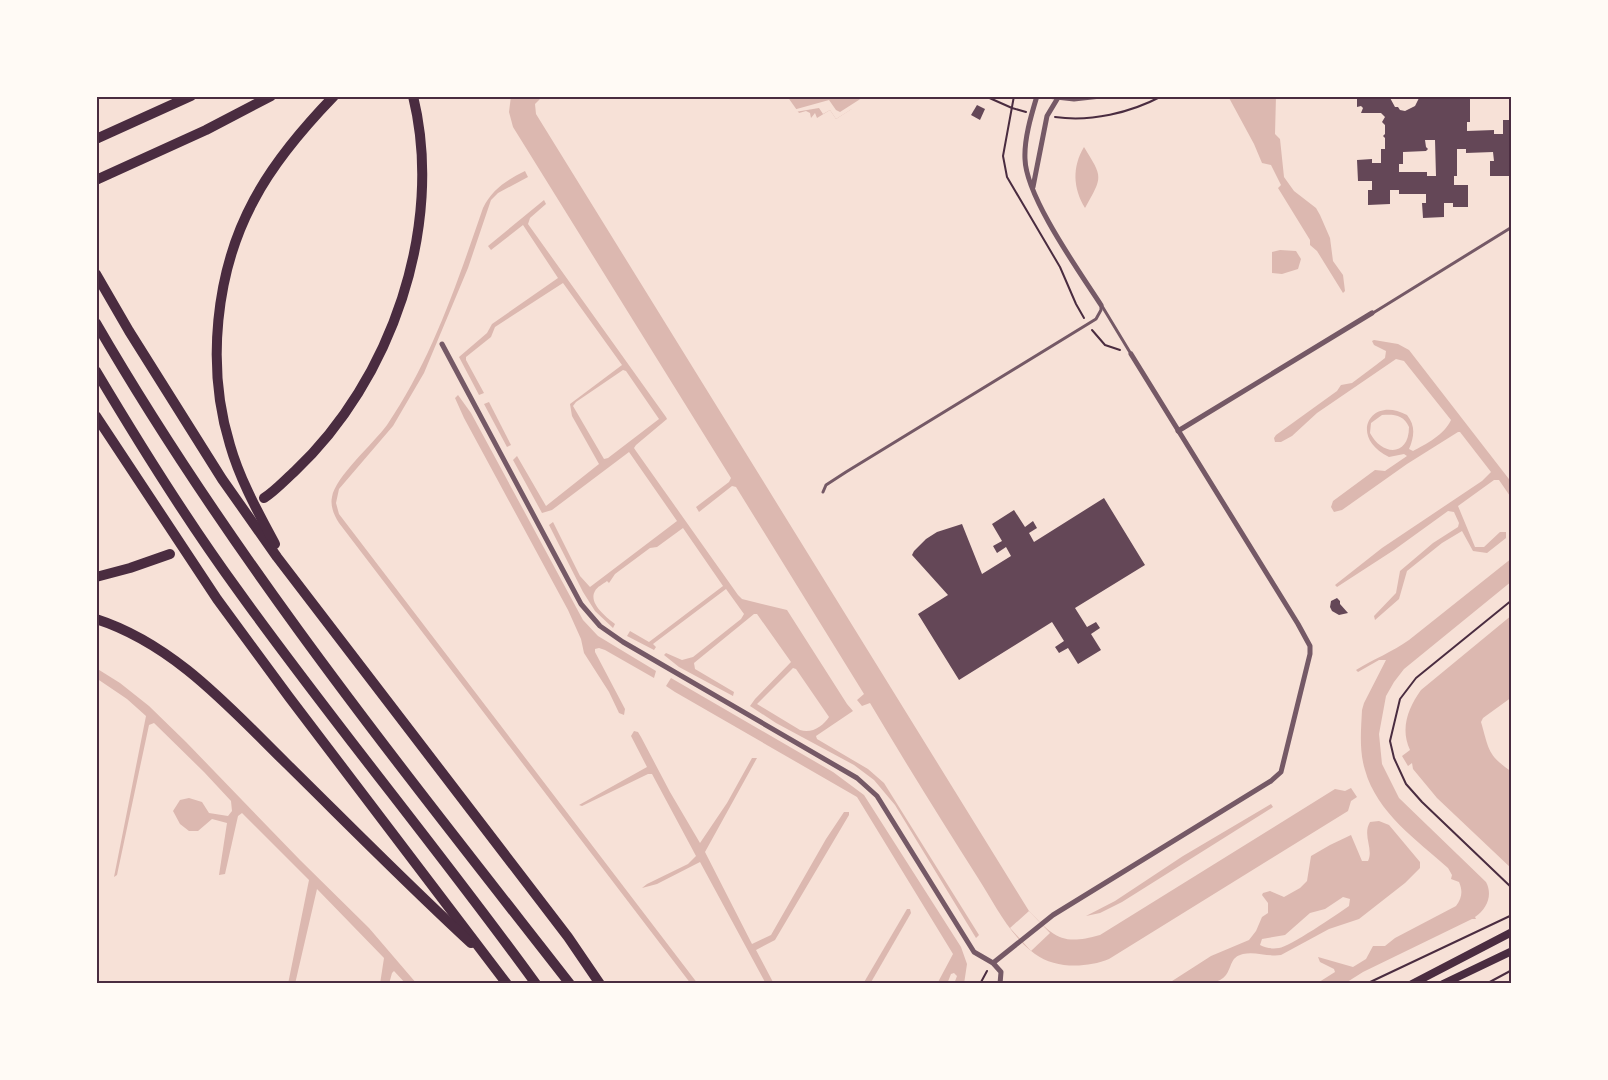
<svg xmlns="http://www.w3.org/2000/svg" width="1608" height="1080" font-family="'Crimson Pro',serif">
	<rect width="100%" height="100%" fill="#f7e1d7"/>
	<g fill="#dcb8b0" fill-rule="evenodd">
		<path d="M511 96H543L535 104 536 114 1029 911C1054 937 1062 946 1100 935L1335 789 1345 791 1351 788 1357 797 1351 801 1348 811 1109 959C1087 968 1055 969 1035 954 1010 936 994 903 978 878 941 820 905 762 870 703L862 706 857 700 864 694 736 487 732 486 699 512 696 507 729 482 731 478 513 127 509 112Z"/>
		<path d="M787 96H872L836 119 830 110 817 118 815 113 811 118 810 113 806 111 799 113Z"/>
		<path d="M1228 96H1276L1275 134 1280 139 1284 177 1294 191 1316 208 1320 215 1330 238 1333 261 1343 275 1345 291 1343 293 1317 251 1310 245V240L1278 188 1281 185 1271 165 1262 163 1254 144Z"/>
		<path d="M1084 147C1103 178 1103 176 1085 208 1073 188 1072 167 1084 147Z"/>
		<path d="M525 171 528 177 498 193 491 200 468 268 424 373 393 426 339 489 336 503 339 514 698 984H691L339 523C334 515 330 506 332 497 335 477 374 443 387 425 432 359 457 283 483 208 492 189 507 180 525 171Z"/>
		<path d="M544 200 546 204 530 218 528 224 666 417 667 419 636 445 634 448 636 451 738 595 742 599 787 610 847 704 853 711 816 736 817 739 868 769 884 783 979 935 976 938 895 805 874 780 854 765 776 723 750 706 755 699 791 662 757 614H754L694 663 695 669 734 692 733 696 679 667 664 655 666 653 682 660 693 657 741 619 744 614 726 589 653 644 656 647 654 650 627 636 630 631 649 642 723 586 683 528 657 547 650 548 615 574 609 583 607 581C603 584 597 587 595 591 588 603 606 617 615 624L613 628 595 611 583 592 549 525 553 522 580 576 590 587 677 521 629 452 552 510 542 513 513 460 517 456 546 506 599 464 572 416 570 404 622 365 563 283 495 327 491 337 466 357V360L484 393 479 395 459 357 487 333 492 324 558 278 523 225 491 250 488 246ZM623 370 626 371 659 419 608 458 604 459 573 406 576 402ZM793 668 796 669 829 717C823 726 812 734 800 730L757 704Z"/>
		<path d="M1280 250 1296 251 1301 259 1298 269 1282 274 1272 273V252Z"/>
		<path d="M1374 340 1398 344 1409 350 1512 483V499L1499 480H1494L1458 506 1475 547H1484L1500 532H1506V538L1487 553 1473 551 1462 531 1442 543 1407 571 1399 599 1375 620 1374 616 1396 593 1400 571 1433 543 1458 527 1459 523 1454 512 1448 511 1394 550 1337 587 1335 585 1382 548 1482 481 1491 472 1460 432H1458L1407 464 1342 510 1334 512 1331 507 1333 501 1375 470 1385 471 1407 456 1404 454 1389 457C1348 437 1370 395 1407 415 1416 426 1414 437 1409 449L1413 451C1425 445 1445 434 1451 420L1404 361 1396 359 1317 413 1292 436 1281 442H1275L1274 438 1276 435 1337 391 1341 385 1352 383 1376 365 1385 358 1386 351 1374 345 1372 341ZM1382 415C1394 414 1404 415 1409 427 1409 457 1382 456 1370 433L1371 423Z"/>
		<path d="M458 395 471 413 583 620 598 636 656 671 654 678 605 650 599 648 595 649V652L625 709 624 715 619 713 609 692 584 653 581 639 568 610 464 418 455 398Z"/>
		<path d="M489 402 511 445 507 447 484 404Z"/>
		<path d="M1512 558V581L1404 669 1394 682 1386 696 1379 734 1382 764 1399 798 1486 882C1493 895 1487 909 1475 917L1476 919H1472L1363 972 1344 984H1316L1335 972 1334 969 1320 962 1318 957 1353 967 1366 959 1373 946H1385L1395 938 1456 906C1462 898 1463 891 1459 882L1451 879 1452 875 1448 868C1417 840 1377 813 1365 770 1359 751 1361 730 1362 710L1364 703 1386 660H1379L1358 672 1356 670C1374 659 1392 652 1409 640Z"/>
		<path d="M1512 615V697L1483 718 1481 722C1489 749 1487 755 1512 772V869L1437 798 1413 769 1412 763 1408 766 1402 756 1410 750C1400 729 1408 708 1421 690Z"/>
		<path d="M96 668 120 683 149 706 186 742 300 860 369 928 417 984H406L394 971 392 973 389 984H380L384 958 317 889 295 984H288L309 880 242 813 238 816 225 874 219 875 227 823 212 819 198 831H189L180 824 173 811 180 800 189 798 202 802 209 813 228 816 232 811 231 801 204 772 154 723 149 725 117 875 114 877 146 716 127 699 96 678Z"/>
		<path d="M671 678 833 772 864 795 961 947 967 964 964 984H954L957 976 954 973 951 974 947 984H937L953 954 857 797 675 692 666 686Z"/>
		<path d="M634 731 638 732 641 737 670 792 700 843 727 803 752 758H757L705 852 752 944 771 935 826 839 844 812H849V815L775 940 756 950 774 984H766L700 862 657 884 642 888 647 884 688 864 696 856 652 774H648L582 806 579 805 647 767 631 736Z"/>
		<path d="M1271 804 1273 807 1122 902 1100 913 1086 916 1115 901 1183 856Z"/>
		<path d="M1379 821 1389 825 1420 862V868L1405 883 1359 919 1329 929 1281 955C1268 957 1255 951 1243 954 1230 957 1232 967 1226 975 1216 989 1179 984 1162 984L1169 983 1211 956 1249 940 1256 931 1262 917 1268 913V903L1262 895 1263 893 1270 891 1284 897 1300 888 1307 881 1311 856 1330 845 1351 835 1362 861H1368C1374 849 1362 835 1370 822ZM1343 897 1350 899 1349 906C1338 914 1289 947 1279 948 1272 949 1265 948 1260 945L1262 939 1285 935 1310 913 1325 909Z"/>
		<path d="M907 909H910L911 913 870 984H863Z"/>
	</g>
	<g fill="#f7e1d7">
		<path d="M865 96H875L854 111 852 109 836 119 830 110 823 114 819 108 795 112 793 110 829 100 836 110 840 112Z"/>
		<path d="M1029 911 1050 933 1031 951 1010 928Z"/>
	</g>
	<g fill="#644757" fill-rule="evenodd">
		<path d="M1364 96H1389L1395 107H1398L1400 110 1405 111 1415 106 1420 96H1470V122H1467V131L1494 130V134H1503V120H1512V176H1490V161H1494L1493 152 1466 153V149H1457V176H1454V185H1468V207H1453V203H1444V217L1423 218 1422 203H1426V194H1399V190H1390V204L1368 205V190H1372V181H1358L1357 160 1372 159V163H1381V149H1385V138L1383 136 1385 134V125L1382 122 1385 117 1381 113H1361L1363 108 1361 106 1357 107V98ZM1425 140H1435L1436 176H1427V172H1399V164H1403V152L1426 151 1428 149 1426 147Z"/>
		<path d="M977 105 985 109 980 120 971 115Z"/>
		<path d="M1104 498 1145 565 1075 608 1087 627 1096 622 1100 628 1091 634 1101 650 1078 664 1068 648 1059 653 1055 647 1064 641 1052 622 959 680 918 614 948 595 912 555 914 551 926 539 937 532 962 524 982 574 1011 556 1006 547 997 553 993 546 1002 541 992 524 1014 510 1025 527 1033 521 1037 528 1029 533 1034 542Z"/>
		<path d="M1337 598 1340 601V604L1348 613 1339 615 1332 611 1330 607 1331 601Z"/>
	</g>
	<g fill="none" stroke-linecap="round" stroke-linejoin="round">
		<g stroke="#4a2c40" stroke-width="2">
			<path d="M985 96 1012 108 1026 112"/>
			<path d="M1014 96 1003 156 1007 177 1060 267 1076 304 1084 318"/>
			<path d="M1055 117C1091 122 1130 113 1162 96"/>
			<path d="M1092 330 1105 345 1120 350"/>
			<path d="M1512 600 1416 678 1400 699 1390 741 1394 758 1406 784 1422 802 1512 888"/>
			<path d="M980 984 987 971"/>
			<path d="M1366 984 1512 915"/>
			<path d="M1486 984 1512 970"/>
		</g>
		<g stroke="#755966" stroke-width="3">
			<path d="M1038 96 1074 100 1110 96"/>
			<path d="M1102 306 1131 354"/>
			<path d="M1373 313 1512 227"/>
			<path d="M823 492 826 485 846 472 1096 319 1101 310V305"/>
		</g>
		<g stroke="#755966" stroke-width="5">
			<path d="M1037 96C1031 116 1024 139 1025 159 1026 197 1079 271 1101 305"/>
			<path d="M1033 187 1047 116 1059 96"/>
			<path d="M442 344 581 604 600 626 623 642 857 778 877 796 974 952 993 963 1001 972 1000 984"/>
			<path d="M1178 431 1372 313"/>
			<path d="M993 963 1053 915 1271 781 1281 772 1310 654V646L1298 624 1131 354"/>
		</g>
		<g stroke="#4a2c40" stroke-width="8">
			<path d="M1412 984 1512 932"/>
			<path d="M1443 984 1512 951"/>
		</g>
		<g stroke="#4a2c40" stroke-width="10">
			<path d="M96 139 191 96"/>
			<path d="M96 180 206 130 271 96"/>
			<path d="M96 274 129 331 222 479 277 557 568 937 600 984"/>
			<path d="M96 323C232 558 403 770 570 984"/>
			<path d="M96 371C140 445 186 519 237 589 333 723 439 850 536 984"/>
			<path d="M96 416 217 599 289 697 507 984"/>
			<path d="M264 498C275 491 285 480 295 471 391 381 445 226 413 96"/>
			<path d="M275 544C258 512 240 480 230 445 206 367 215 272 254 200 274 162 304 127 334 96"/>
			<path d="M96 577 130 568 170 554"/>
			<path d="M96 619C174 644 230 708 287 764 348 824 408 885 471 943"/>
		</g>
	</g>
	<rect width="1608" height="1080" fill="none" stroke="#fffaf5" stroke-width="195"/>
	<rect x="98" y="98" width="1412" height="884" fill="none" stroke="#4a2c40" stroke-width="2"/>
</svg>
